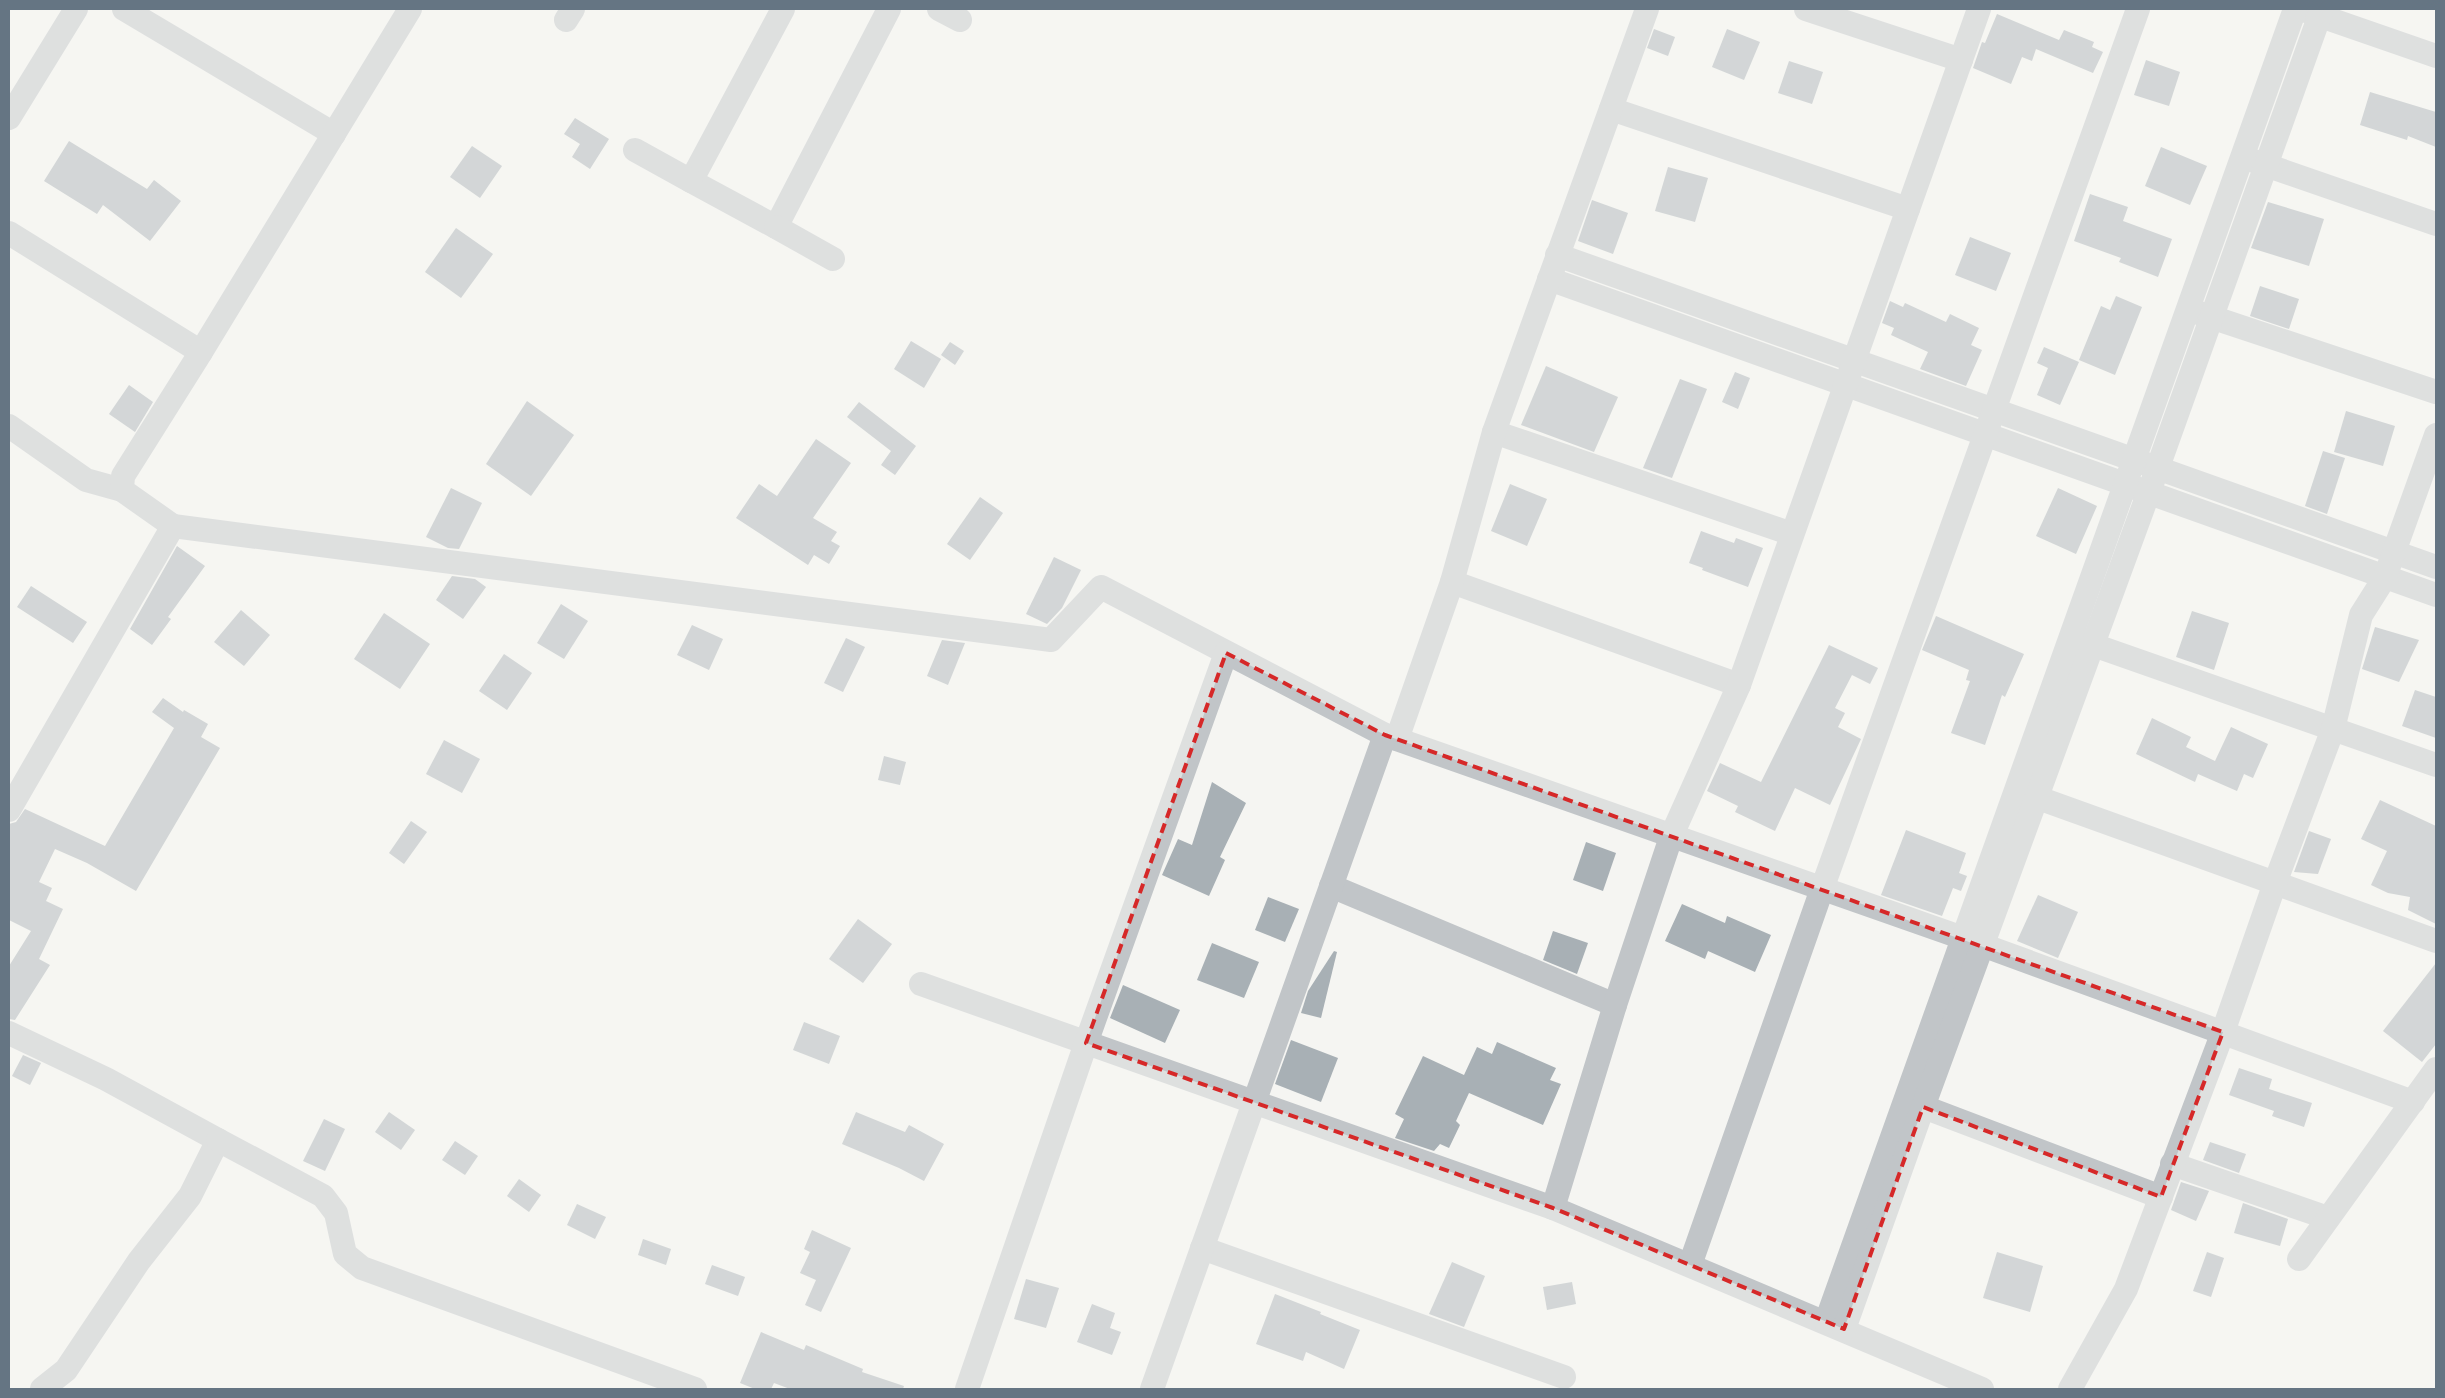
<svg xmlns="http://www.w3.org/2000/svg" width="2445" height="1398" font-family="Raleway,sans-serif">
	<rect width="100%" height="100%" fill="#f5f5f2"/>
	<g fill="#a8b0b5">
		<path d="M1997 14 2059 40 2064 30 2094 42 2092 47 2103 52 2093 73 2036 49 2032 61 2022 57 2011 84 1973 68 1982 42 1985 43Z"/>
		<path d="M1654 29 1675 37 1668 56 1647 48Z"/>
		<path d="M1727 29 1760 42 1744 80 1712 67Z"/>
		<path d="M2146 60 2180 72 2169 106 2134 95Z"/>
		<path d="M1789 61 1823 72 1812 104 1778 93Z"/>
		<path d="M2370 92 2436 112V147L2408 136 2407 140 2360 125Z"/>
		<path d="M575 118 609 139 590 169 572 157 580 144 564 134Z"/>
		<path d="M69 141 147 189 154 180 181 201 150 241 103 205 97 214 44 181Z"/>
		<path d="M472 146 502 166 480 198 450 177Z"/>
		<path d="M2161 147 2207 166 2190 205 2145 186Z"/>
		<path d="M1668 167 1708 178 1695 222 1655 211Z"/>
		<path d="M2090 194 2128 207 2123 221 2172 239 2158 277 2119 262 2121 258 2074 241Z"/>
		<path d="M1592 200 1628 213 1613 254 1578 241Z"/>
		<path d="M2268 202 2324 219 2309 266 2251 248Z"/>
		<path d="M456 228 493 254 461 298 425 272Z"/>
		<path d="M1970 237 2011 253 1996 291 1955 275Z"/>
		<path d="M2260 286 2299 299 2289 329 2250 316Z"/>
		<path d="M2116 296 2142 307 2115 375 2079 360 2101 306 2110 310Z"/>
		<path d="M1890 301 1903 307 1905 303 1946 322 1950 314 1979 328 1971 345 1982 350 1966 386 1920 369 1928 352 1891 335 1894 328 1882 323Z"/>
		<path d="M911 341 941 359 924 388 894 369Z"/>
		<path d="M950 342 964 351 955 365 941 355Z"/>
		<path d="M2044 347 2079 362 2060 405 2037 395 2048 368 2037 363Z"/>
		<path d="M1546 366 1618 397 1594 452 1521 425Z"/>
		<path d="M1735 372 1750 378 1738 409 1722 402Z"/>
		<path d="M1680 379 1707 389 1672 478 1643 468Z"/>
		<path d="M129 385 153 402 135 432 109 414Z"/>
		<path d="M527 401 574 435 531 496 486 464Z"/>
		<path d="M859 402 916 446 895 475 881 465 891 451 847 417Z"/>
		<path d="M2346 411 2395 426 2383 466 2334 452Z"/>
		<path d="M816 439 851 463 813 518 837 532 831 541 840 546 829 564 814 555 808 565 736 518 759 484 777 496Z"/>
		<path d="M2323 451 2345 458 2327 514 2305 506Z"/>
		<path d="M1510 484 1547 499 1527 546 1491 531Z"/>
		<path d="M451 488 482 503 459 549 448 548 426 537Z"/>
		<path d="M2058 488 2097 506 2076 554 2036 536Z"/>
		<path d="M980 497 1003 513 970 560 947 544Z"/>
		<path d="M1701 531 1734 543 1736 538 1763 548 1748 587 1702 570 1703 568 1689 563Z"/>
		<path d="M177 546 205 566 168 617 171 619 152 645 130 629Z"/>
		<path d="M1054 557 1081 570 1062 608 1047 624 1026 614Z"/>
		<path d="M452 576 475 579 486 587 463 619 436 600Z"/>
		<path d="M31 586 87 622 73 643 17 607Z"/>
		<path d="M561 604 588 621 564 659 537 643Z"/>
		<path d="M241 610 270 635 244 666 214 642Z"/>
		<path d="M2192 611 2229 623 2214 670 2176 657Z"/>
		<path d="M384 613 430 644 400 689 354 659Z"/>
		<path d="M1936 616 2024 654 2005 697 2002 695 1985 745 1951 733 1970 681 1966 680 1969 670 1922 650Z"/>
		<path d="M692 625 723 639 709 670 677 655Z"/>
		<path d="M2375 627 2419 640 2399 682 2362 669Z"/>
		<path d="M846 638 865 647 843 692 824 683Z"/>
		<path d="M942 640 965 643 948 685 927 676Z"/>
		<path d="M1829 645 1878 668 1870 684 1852 675 1835 708 1845 713 1838 727 1861 739 1830 805 1795 788 1775 831 1735 812 1738 806 1707 791 1720 763 1761 782Z"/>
		<path d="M504 654 532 673 507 710 479 691Z"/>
		<path d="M2415 690 2436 697V738L2402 726Z"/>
		<path d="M163 698 183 712 184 710 208 724 201 737 220 748 136 891 87 863 55 849 39 882 52 888 46 901 63 909 39 959 50 965 15 1020 9 1019V966L31 931 9 920V824L16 822 25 809 105 846 174 728 152 712Z"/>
		<path d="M2152 718 2191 737 2186 747 2215 761 2231 727 2268 744 2253 778 2244 774 2237 791 2198 774 2195 782 2136 754Z"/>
		<path d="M444 740 480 759 462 793 426 774Z"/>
		<path d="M884 756 906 762 900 785 878 780Z"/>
		<path d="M1212 782 1246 803 1220 857 1225 860 1209 896 1162 875 1178 839 1192 845Z"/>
		<path d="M2380 800 2436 826V924L2408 910 2410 897 2388 893 2371 885 2387 851 2361 839Z"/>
		<path d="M411 821 427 832 404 864 389 853Z"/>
		<path d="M1906 830 1966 853 1959 873 1967 876 1961 891 1953 888 1942 916 1881 895Z"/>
		<path d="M2309 831 2331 839 2318 874 2294 872Z"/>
		<path d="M1586 842 1616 853 1603 891 1573 880Z"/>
		<path d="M2038 895 2078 912 2058 958 2017 941Z"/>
		<path d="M1268 897 1299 909 1285 942 1255 930Z"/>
		<path d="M1682 904 1725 923 1727 916 1771 935 1755 972 1708 951 1705 959 1665 941Z"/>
		<path d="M858 919 892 944 863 983 829 959Z"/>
		<path d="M1553 931 1588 943 1577 974 1543 960Z"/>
		<path d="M1212 943 1259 962 1244 998 1197 980Z"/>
		<path d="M1334 951 1337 952 1321 1018 1301 1013 1308 991Z"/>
		<path d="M2436 963V1044L2422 1062 2383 1031Z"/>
		<path d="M1123 985 1180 1010 1165 1043 1110 1018Z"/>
		<path d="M804 1022 840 1036 829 1064 793 1050Z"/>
		<path d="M1291 1040 1338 1058 1321 1102 1275 1084Z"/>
		<path d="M1497 1042 1556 1068 1550 1080 1561 1084 1543 1125 1469 1093 1456 1121 1460 1125 1449 1148 1440 1144 1434 1151 1395 1138 1404 1119 1395 1114 1423 1056 1464 1075 1477 1047 1492 1054Z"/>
		<path d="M23 1055 41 1063 30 1085 12 1076Z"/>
		<path d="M2239 1068 2272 1079 2269 1089 2312 1103 2304 1127 2272 1116 2274 1111 2229 1095Z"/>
		<path d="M389 1112 415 1130 401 1150 375 1132Z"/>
		<path d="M856 1112 905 1132 909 1125 944 1144 924 1181 899 1168 842 1144Z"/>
		<path d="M324 1119 345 1129 325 1171 303 1161Z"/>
		<path d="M455 1141 478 1156 465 1175 442 1160Z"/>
		<path d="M2210 1142 2246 1154 2239 1173 2203 1160Z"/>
		<path d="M519 1179 541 1195 529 1212 507 1196Z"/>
		<path d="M2181 1182 2209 1191 2196 1221 2171 1210Z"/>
		<path d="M2243 1203 2288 1219 2280 1246 2234 1233Z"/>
		<path d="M577 1204 606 1217 595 1239 567 1225Z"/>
		<path d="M812 1230 851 1248 821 1312 805 1305 816 1280 800 1273 810 1252 804 1249Z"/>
		<path d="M643 1239 671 1249 666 1265 638 1255Z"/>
		<path d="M1997 1252 2043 1266 2030 1312 1983 1298Z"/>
		<path d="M2207 1252 2224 1258 2211 1297 2193 1291Z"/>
		<path d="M1452 1262 1485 1276 1464 1327 1429 1314Z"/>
		<path d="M712 1265 745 1277 738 1296 705 1284Z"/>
		<path d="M1026 1279 1059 1288 1046 1328 1014 1319Z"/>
		<path d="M1572 1282 1576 1304 1547 1310 1543 1287Z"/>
		<path d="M1275 1294 1321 1312 1320 1314 1360 1330 1344 1369 1306 1352 1303 1361 1256 1344Z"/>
		<path d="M1092 1304 1115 1313 1110 1328 1121 1332 1112 1355 1077 1342Z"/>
		<path d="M761 1332 804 1350 806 1345 863 1369 862 1372 904 1386 903 1389H790L774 1383 771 1389H755L740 1383Z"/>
	</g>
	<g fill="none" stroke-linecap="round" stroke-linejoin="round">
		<g stroke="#c1c5c8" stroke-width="24">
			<path d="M124 9 334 134"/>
			<path d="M783 9 691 181 776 227 889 9"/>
			<path d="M939 9 960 20"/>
			<path d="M1806 9 1961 60"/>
			<path d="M2306 11 2436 56"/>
			<path d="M566 20 573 9"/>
			<path d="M1611 109 1908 209"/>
			<path d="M9 118 76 9"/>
			<path d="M635 150 691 181"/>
			<path d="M2251 160 2436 224"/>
			<path d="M776 227 833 259"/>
			<path d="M9 233 201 352 410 9"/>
			<path d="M1557 255 2436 567"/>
			<path d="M1549 279 2436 595"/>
			<path d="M2196 312 2436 392"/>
			<path d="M9 426 86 480 122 490"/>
			<path d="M1494 432 1792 534"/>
			<path d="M173 526 1051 640 1101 587 1385 735 1963 938 2413 1102"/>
			<path d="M1452 582 1739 685"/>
			<path d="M2079 640 2436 765"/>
			<path d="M1397 739 1452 582 1494 432 1647 9"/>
			<path d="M2024 793 2436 941"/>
			<path d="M9 810 173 526 122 490 123 476 201 352"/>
			<path d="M1331 886 1615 1005"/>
			<path d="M921 984 1553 1208 1982 1389"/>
			<path d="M9 1033 106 1079 218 1140 190 1196 139 1261 66 1370 42 1389"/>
			<path d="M1908 1101 2161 1197"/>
			<path d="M218 1140 323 1196 336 1213 345 1254 362 1268 695 1389"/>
			<path d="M2172 1164 2328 1218"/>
			<path d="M1553 1208 1615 1005 1671 837 1739 685 1979 9"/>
			<path d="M1202 1248 1564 1377"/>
			<path d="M2299 1259 2436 1069"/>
			<path d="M1690 1265 1822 889 2138 9"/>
			<path d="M1826 1322 2295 9"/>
			<path d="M1844 1329 1923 1107 2158 467 2322 9"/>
			<path d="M967 1389 1086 1043 1226 653"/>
			<path d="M1152 1389 1385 735"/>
			<path d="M2070 1389 2126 1289 2223 1032 2275 883 2333 729 2361 615 2385 577 2436 435"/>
		</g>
	</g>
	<path d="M0 0H2445V1398H0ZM1226 653 1385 735 2223 1032 2161 1197 1923 1107 1844 1329 1553 1208 1086 1043Z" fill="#f5f5f2" fill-opacity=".55" fill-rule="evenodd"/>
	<path fill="none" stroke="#d62828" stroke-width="4" stroke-dasharray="10 6" stroke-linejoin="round" d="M1226 653 1385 735 2223 1032 2161 1197 1923 1107 1844 1329 1553 1208 1086 1043Z"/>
	<rect width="2445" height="1398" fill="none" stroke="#657583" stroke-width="20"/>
</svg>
